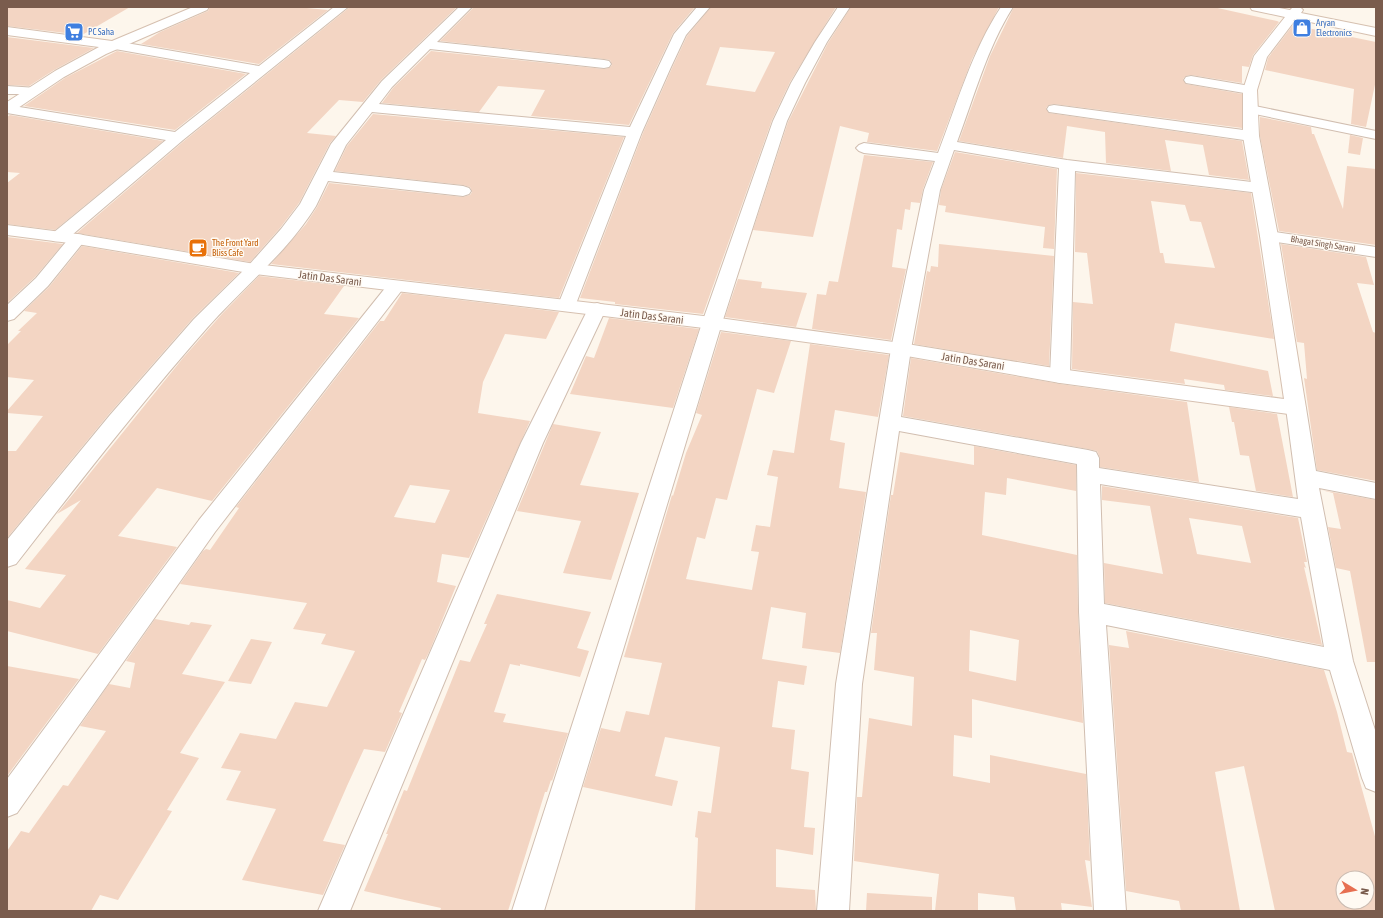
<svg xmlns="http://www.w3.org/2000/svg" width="1383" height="918" font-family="'Asap Condensed',sans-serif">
	<rect width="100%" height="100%" fill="#fdf6ec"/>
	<g fill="#f3d5c3" fill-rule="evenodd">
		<path d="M7 7H130L82 35 7 26Z"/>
		<path d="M210 7H296L328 10 259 64 141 44 160 32 208 11Z"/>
		<path d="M350 7H457L381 80 363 102 339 100 307 133 336 136 330 143 299 203 280 228 250 262 77 233 184 141Z"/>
		<path d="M474 7H695L673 33 629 125 531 116 545 90 498 86 479 112 382 103 393 88 431 51 604 69 609 68 612 65 610 60 604 59 440 41Z"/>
		<path d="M711 7H836L790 82 772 120 703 314 615 304V302L580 298 643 133 672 68 687 36ZM720 47 775 52 755 92 706 85Z"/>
		<path d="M851 7H999L972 59 937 151 867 142 869 133 840 126 813 237 753 230 788 122 828 43Z"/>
		<path d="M1014 7H1213L1277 21 1279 22 1253 55 1249 67 1242 66V83L1191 75 1186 76 1183 79 1186 84 1242 94V128L1054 104 1049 105 1046 108 1049 113 1242 141 1249 180 1209 175 1203 145 1165 140 1171 171 1106 163 1105 132 1067 126 1063 158 959 141 990 56Z"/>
		<path d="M1293 25 1376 42V80L1366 127 1351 124 1354 89 1265 70 1268 58Z"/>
		<path d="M7 37 94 48 54 70 29 86 7 85Z"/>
		<path d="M117 51 246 74 175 130 24 106 65 78Z"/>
		<path d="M373 114 624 137 559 298 271 264 306 224 317 207 329 183 463 197 470 195 472 192 470 187 463 185 335 171 347 146Z"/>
		<path d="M10 115 163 141 55 230 7 224V183L20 173 7 172V117Z"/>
		<path d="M1260 117 1311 127 1312 134H1314L1343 209 1347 166 1376 169V245L1279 231 1260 136Z"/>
		<path d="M1350 135 1363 138 1360 155 1348 153Z"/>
		<path d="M955 152 1057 169 1054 249 1043 248 1045 227 945 212 946 206 939 205 941 190Z"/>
		<path d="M864 155 933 162 923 189 920 203 911 202 910 210 905 209 902 230 897 229 892 267 906 269 891 340 812 329 817 294 826 295 829 281 838 282Z"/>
		<path d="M1076 173 1251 193 1274 339 1175 323 1170 351 1268 371 1273 396 1225 390 1224 385 1184 379 1185 384 1072 369 1073 302 1093 304 1087 253 1075 252ZM1151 201 1185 205 1190 221 1201 222 1215 268 1165 263 1163 253H1160Z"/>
		<path d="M7 237 63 244 35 277 7 303Z"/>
		<path d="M939 244 1054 256 1049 366 914 344 927 271 930 272 931 266 938 267Z"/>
		<path d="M1281 244 1366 257 1374 285 1357 283 1373 332 1376 333V481L1317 470 1304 378 1307 379 1304 343 1297 342Z"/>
		<path d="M82 246 239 273 193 318 109 414 7 538V451H16L43 416 7 413V411L34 380 7 377V345L21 331H18L37 313 24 311 49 287Z"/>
		<path d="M259 276 344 286 324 314 359 318 212 501 157 488 118 536 177 547 98 654 7 631V600L40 608 66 575 25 569 81 500 57 514 183 358 222 314Z"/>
		<path d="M738 279 762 282 761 288 807 293 796 327 725 317Z"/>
		<path d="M402 293 559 312 546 339 505 334 483 382 478 413 530 421 469 558 442 554 437 582 456 586 430 650 425 660 422 659 399 712 402 713 385 752 364 749 347 786 323 841 345 845 323 895 242 880 276 809 226 800 241 771 221 768 240 733 276 739 295 702 327 707 355 651 321 644 326 634 293 629 307 603 180 584 203 551 206 549 210 550 239 508 236 507 380 321H384ZM410 485 450 490 435 523 394 517Z"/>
		<path d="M609 318 699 329 673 408 570 394 586 356 594 358Z"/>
		<path d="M721 332 791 341 774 393 757 389 727 500 716 498 705 539 697 537 686 579 752 590 759 552 751 551 756 525 770 527 778 477 767 475 773 450 794 453 810 344 889 355 878 417 835 410 830 440 845 443 839 488 866 492 840 653 802 648 806 613 771 607 762 659 807 666 804 685 778 681 772 727 795 730 791 769 809 772 804 827 815 828 813 855 776 849V887L815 890 816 911H695L698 838 695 837 698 811 711 813 720 747 665 737 655 776 678 781 672 806 583 787 601 728 620 732 626 711 649 715 662 663 624 657 672 495 673 496 686 453 702 415 696 413Z"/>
		<path d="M911 358 1060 384 1187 402 1199 482 1100 467V458L1097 451 1088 449 903 416Z"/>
		<path d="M1229 407 1277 414 1293 497 1256 491 1249 456 1240 455 1234 422H1232Z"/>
		<path d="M553 424 601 432 580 485 639 493 611 580 563 573 581 521 517 511Z"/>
		<path d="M974 446 1076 465V491L1007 478 1006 495 985 492 982 535 1077 555 1078 612 1083 723 972 699V738L954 735 953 776 990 783V755L1086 774 1090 861 1085 860 1092 907 1061 903 1062 911H1016L1014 897 978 893V911H935L939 874 854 861 857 797H862L869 718 912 726 914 677 874 670 877 633H871L891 495H893L900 452 974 465ZM970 630 1019 640 1016 681 969 671Z"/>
		<path d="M1102 486 1298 518 1307 562H1304L1306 568 1304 567 1322 645 1105 603 1104 563 1163 574 1150 506 1102 500ZM1189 518 1242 526 1251 563 1197 554Z"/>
		<path d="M1321 490 1376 500V662H1367L1350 571 1336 568 1328 527 1341 529 1333 493Z"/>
		<path d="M497 594 591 612 577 648 589 651 580 677 520 664V666L510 664 494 712 506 714 503 722 568 733 552 781 551 780 547 792H545L508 911H440L441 908 364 891 388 834H386L404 790 407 791 460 660 470 662 487 624H484Z"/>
		<path d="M155 619 189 625 191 622 212 625 182 674 225 682 180 753 199 758 167 810 172 811 118 900 100 895 91 911H7V851L21 831 29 833 63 785 68 786 106 731 80 726 109 684 130 688 135 663 126 661Z"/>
		<path d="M1126 631 1324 670 1337 712 1347 752 1352 753 1376 840V911H1275L1244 766 1215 772 1240 911H1181L1179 901 1126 891 1109 645 1129 648ZM1343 878H1367V902H1343Z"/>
		<path d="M251 639 272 642 251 684 228 681Z"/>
		<path d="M7 666 79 679 7 776Z"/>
		<path d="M867 893 932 897V911H866Z"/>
	</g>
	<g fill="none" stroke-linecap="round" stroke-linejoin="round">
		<defs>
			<g id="street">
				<path d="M334 7H348L183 140 72 235 77 234 83 235 86 239 48 286 14 319 7 321V305L36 278 70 237C64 241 60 242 53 241L50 237 53 233 166 140 7 113V105L175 132 250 73 115 49 110 48 108 45 110 42 115 41 259 66Z"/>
				<path d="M459 7H472L437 42 604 60 609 61 611 64 609 67 604 68 430 49 392 87 379 104 630 127 674 34 697 7H710L686 35 671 67 642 132 574 309 567 311 560 309 558 305 626 136 372 112 346 145 333 172 463 186 469 188 471 191 469 194 463 196 328 181C324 189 320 198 316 206 287 253 243 287 207 328 140 404 78 484 16 564L7 567V540L110 415 194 319 249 265 281 229 300 204 331 144 382 81Z"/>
				<path d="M838 7H850L827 42 805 83 787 121 722 323 544 911H512L702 323 773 121 791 83 815 42Z"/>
				<path d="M1001 7H1013C987 48 974 97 957 142L1067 160 1260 183 1266 185 1268 188 1266 191 1260 193 1075 171 1070 376 1067 381 1060 383 1053 381 1050 376 1059 168 954 150 940 190 911 349 901 417 1088 450 1096 452 1099 458V468L1298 499 1286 408 1289 403 1296 401 1303 403 1306 408 1316 471 1376 483V499L1319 488 1353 661 1376 733V792L1366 788 1362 778 1330 670 1106 625 1126 911H1094L1079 612 1077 464 899 431 862 684 849 911H817L836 684 891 349 924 190 935 161 864 153 859 151 856 148 859 145 864 143 938 153C957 104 972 51 1001 7ZM1100 484 1301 517 1324 647 1104 604Z"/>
				<path d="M1191 76 1250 86 1255 87 1257 90 1255 93 1250 94 1186 83 1184 80 1186 77Z"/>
				<path d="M7 86 37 88 39 91 37 94H7Z"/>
				<path d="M1054 105 1251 131 1256 133 1259 136 1256 139 1251 141 1049 112 1047 109 1049 106Z"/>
				<path d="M1250 105 1376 131V139L1245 112 1243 109 1245 106Z"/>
				<path d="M1269 231 1376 247V257L1263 240 1260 236 1263 232Z"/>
				<path d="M396 281 402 282 405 286 402 290 215 532 17 813 7 817V779L199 520 390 282Z"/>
				<path d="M597 303 604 305 606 309 543 443 350 911H318L521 443 590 305Z"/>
			</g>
			<g id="secondary">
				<path d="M193 7H209L207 10 106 54 64 77 12 112 7 113V102L55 71 99 47 7 35V27L112 41Z"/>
				<path d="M1250 7H1274L1290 10 1293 7H1300L1303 10 1301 13 1376 28V36L1296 19 1267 57 1257 90 1259 136 1278 236 1306 408 1303 413 1296 415 1060 383 901 355 712 329 255 274 77 244 7 235V225L77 234 255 264 712 317 901 343 1060 369 1284 399 1260 236 1243 136V90L1254 56 1285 17 1252 10Z"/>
			</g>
		</defs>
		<use href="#street" stroke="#d1beb0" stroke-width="2"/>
		<use href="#secondary" stroke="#d6c0b0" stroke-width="2"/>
		<use href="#street" fill="#fff" fill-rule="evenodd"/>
		<use href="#secondary" fill="#fff" fill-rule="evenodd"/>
	</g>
	<defs>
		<symbol id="shop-square" viewBox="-11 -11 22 22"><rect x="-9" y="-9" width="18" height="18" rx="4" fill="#3f7fe0" stroke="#fffaf3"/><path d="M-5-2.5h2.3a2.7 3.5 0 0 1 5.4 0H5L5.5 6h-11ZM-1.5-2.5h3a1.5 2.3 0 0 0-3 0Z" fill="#fff"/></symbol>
		<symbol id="supermarket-square" viewBox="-11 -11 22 22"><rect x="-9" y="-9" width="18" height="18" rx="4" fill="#3f7fe0" stroke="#fffaf3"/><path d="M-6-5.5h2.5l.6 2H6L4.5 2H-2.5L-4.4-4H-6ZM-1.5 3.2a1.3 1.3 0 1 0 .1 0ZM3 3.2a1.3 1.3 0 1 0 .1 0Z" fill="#fff"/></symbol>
		<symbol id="cafe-square" viewBox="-11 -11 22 22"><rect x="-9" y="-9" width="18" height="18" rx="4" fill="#e8710a" stroke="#fffaf3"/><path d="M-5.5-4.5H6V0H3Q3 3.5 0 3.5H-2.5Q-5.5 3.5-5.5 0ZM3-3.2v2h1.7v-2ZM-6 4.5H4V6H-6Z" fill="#fff"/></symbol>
	</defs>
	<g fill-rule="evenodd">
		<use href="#shop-square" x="1291" y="17" width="22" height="22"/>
		<use href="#supermarket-square" x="63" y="21" width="22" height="22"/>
		<use href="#cafe-square" x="187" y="237" width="22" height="22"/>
	</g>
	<g text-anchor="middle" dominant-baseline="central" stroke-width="3" stroke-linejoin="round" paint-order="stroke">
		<g font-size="9" fill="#366cbe" stroke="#fffaf3" text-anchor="start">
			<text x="1316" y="23">Aryan<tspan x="1316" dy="10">Electronics</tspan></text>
			<text x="88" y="32">PC Saha</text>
		</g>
		<g font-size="9" fill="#c56008" stroke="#fffaf3" text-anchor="start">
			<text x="212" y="243">The Front Yard<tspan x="212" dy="10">Bliss Cafe</tspan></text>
		</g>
		<g font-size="9" fill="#7a5c4d" stroke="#fffaf3">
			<text transform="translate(1323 244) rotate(9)">Bhagat Singh Sarani</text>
		</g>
		<g font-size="11" fill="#7a5c4d" stroke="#fffaf3">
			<text transform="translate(330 278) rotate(7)">Jatin Das Sarani</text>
			<text transform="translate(652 316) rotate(7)">Jatin Das Sarani</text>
			<text transform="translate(973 361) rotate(9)">Jatin Das Sarani</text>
		</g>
	</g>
	<rect width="1383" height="918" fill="none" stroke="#7a5c4d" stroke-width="16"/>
	<g transform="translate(1355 890) rotate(100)"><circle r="19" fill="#fffaf3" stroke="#cabbb1"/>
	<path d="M0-3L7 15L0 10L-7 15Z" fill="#e76f51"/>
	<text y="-6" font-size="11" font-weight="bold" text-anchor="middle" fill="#7a5c4d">N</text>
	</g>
</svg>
